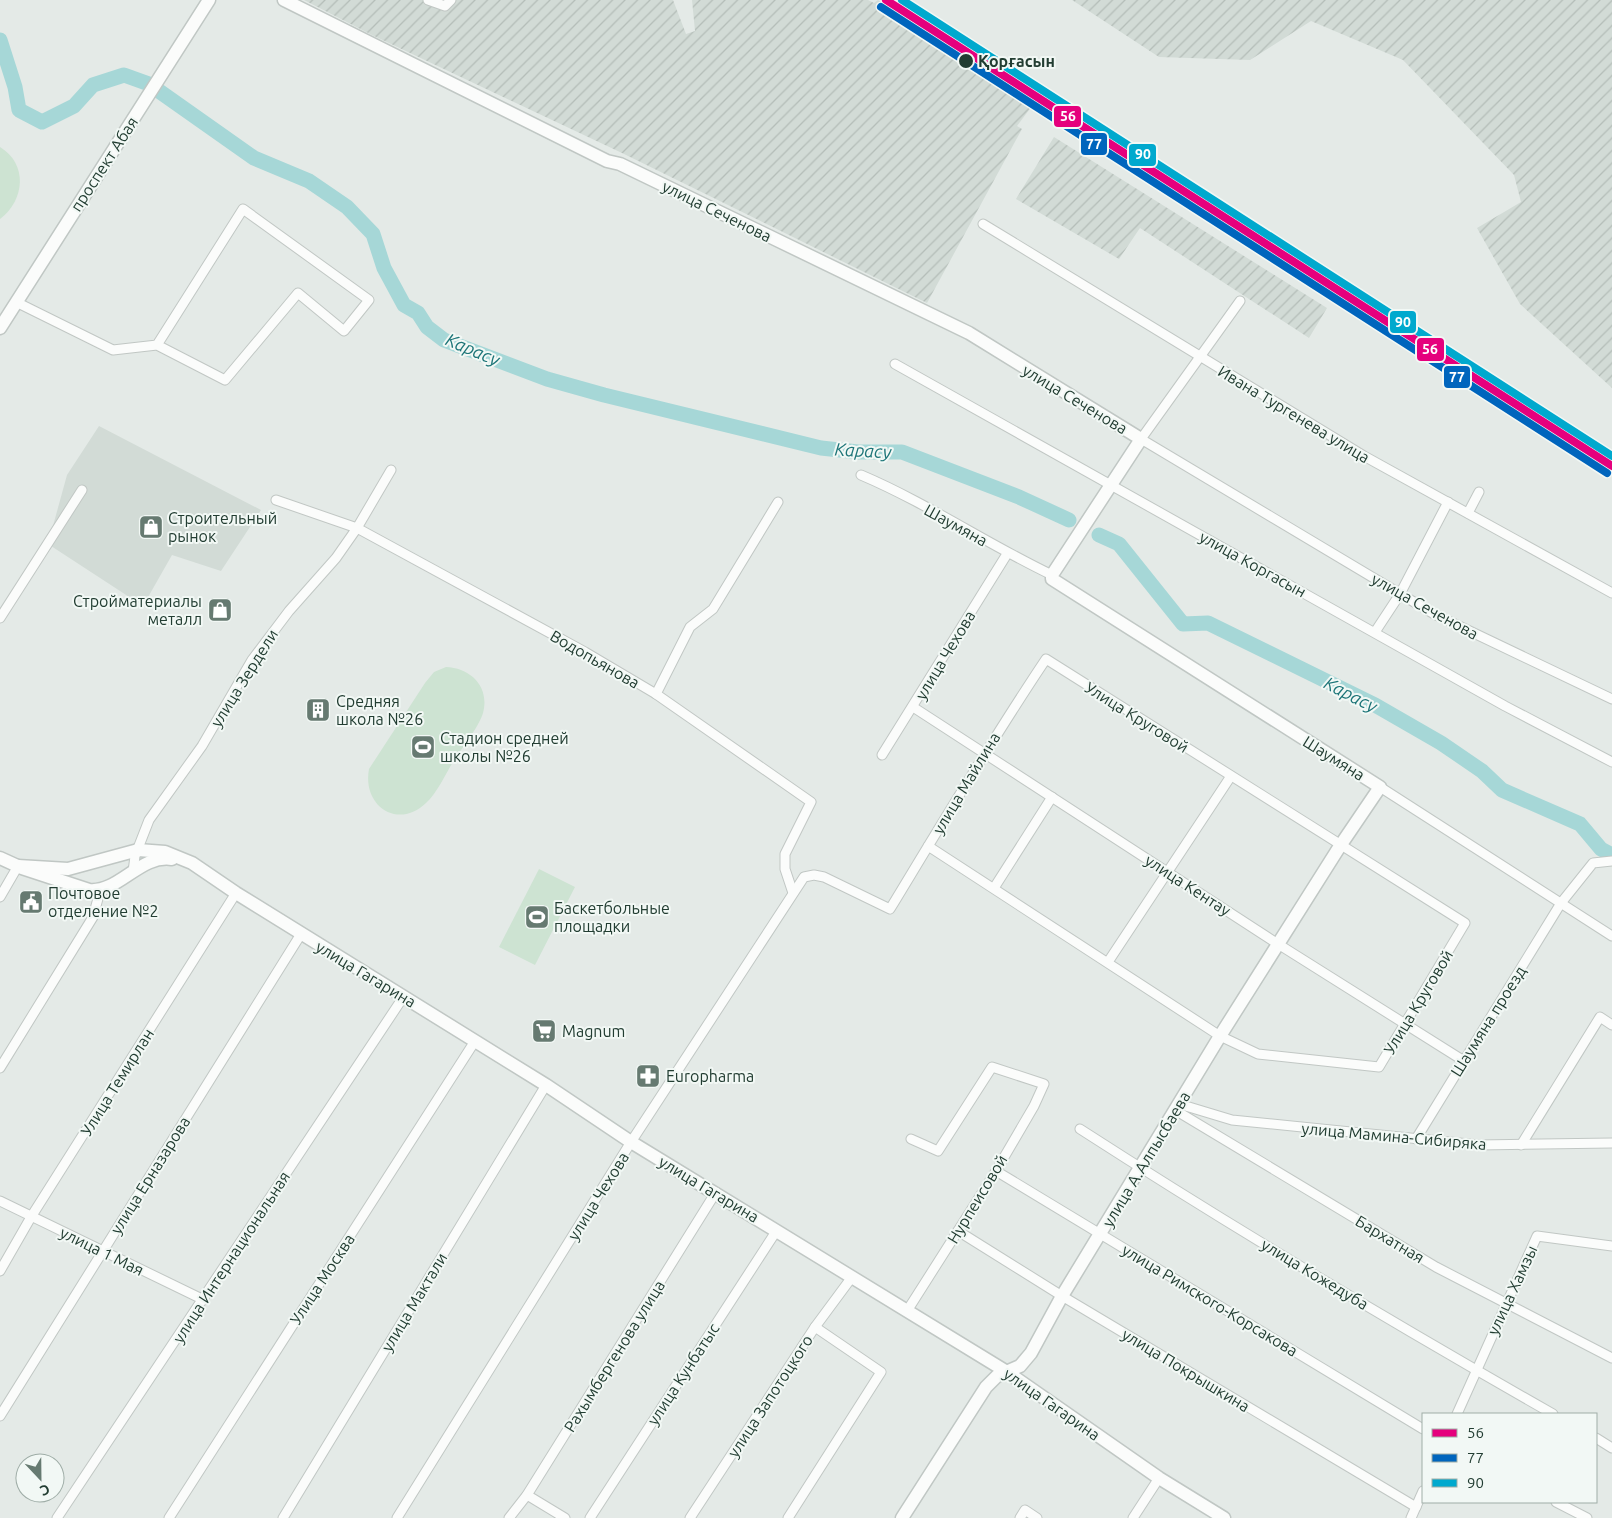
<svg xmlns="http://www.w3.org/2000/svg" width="1612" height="1518" font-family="Ubuntu,sans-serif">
	<defs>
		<pattern id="industrial-furrows" width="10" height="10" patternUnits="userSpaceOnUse" patternTransform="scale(1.25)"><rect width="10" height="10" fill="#d2dbd6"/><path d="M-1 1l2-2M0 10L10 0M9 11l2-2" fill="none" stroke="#b4bdb8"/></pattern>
	</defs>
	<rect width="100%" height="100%" fill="#e4eae7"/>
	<path fill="#d2dbd6" d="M99 426 261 510 221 571 172 555 143 606 48 544 67 475Z"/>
	<g fill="url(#industrial-furrows)">
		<path d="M304 0H673L686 34 695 31 692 0H868L874 3 878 0 1032 106 1017 126 1022 129 927 303 622 153 372 35Z"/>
		<path d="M1072 0H1612V388L1520 304 1477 228 1521 202 1514 175 1403 60 1311 21 1250 60 1159 57Z"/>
		<path d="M1054 137 1327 308 1309 338 1140 228 1119 259 1016 199Z"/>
	</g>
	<g fill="#cde3d2">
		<path d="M0 147C28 164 25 200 0 219Z"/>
		<path d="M446 667C471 668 490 687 483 713 479 727 461 749 453 762 445 775 437 793 426 803 398 830 362 806 369 769L425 683 434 672Z"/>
		<path d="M539 869 575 887 535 965 499 947Z"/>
	</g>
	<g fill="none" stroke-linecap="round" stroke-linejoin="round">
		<g stroke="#a6d7d7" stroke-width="15">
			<path d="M0 40 15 87 19 110 42 122 74 106 93 85 124 75 149 84 254 158 309 181 347 207 373 234 384 268 404 305 418 313 427 327 444 340 547 379 604 395 821 448 858 452H902L1019 497 1069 520"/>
			<path d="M1099 535 1119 544 1183 624 1208 623 1375 705 1441 743 1482 771 1502 790 1580 824 1601 849 1612 855"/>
		</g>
		<defs>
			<g id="street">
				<path d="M428 0 445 6 451 0"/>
				<path d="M983 224 1364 456 1612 593"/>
				<path d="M1240 301 1141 439 1434 614 1612 699"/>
				<path d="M16 302 113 350 157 345 225 380 298 293 344 331 369 300 243 209 157 345"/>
				<path d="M895 364 1505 706 1612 762"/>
				<path d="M861 475C927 503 987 544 1052 575"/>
				<path d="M276 500 357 528 585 652 656 694 811 802 785 854V869L793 893"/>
				<path d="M1468 513 1479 492"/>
				<path d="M0 618 82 490"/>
				<path d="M1375 632 1400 594 1448 502"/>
				<path d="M656 694 690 627 713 609 778 502"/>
				<path d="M913 707 1278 944 1464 1061"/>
				<path d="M882 755 1007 554"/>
				<path d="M1380 787 1612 936"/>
				<path d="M133 872 135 856 149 820 202 746 252 660 289 611 336 558 357 528 391 470"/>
				<path d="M994 888 1052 797"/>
				<path d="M0 897 18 866"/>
				<path d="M1108 962 1231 776"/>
				<path d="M0 1068 93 917 100 891"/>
				<path d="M1179 1104 1232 1120 1479 1145 1612 1143"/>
				<path d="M1175 1110 1436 1267 1612 1358"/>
				<path d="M1080 1129C1235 1229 1393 1323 1553 1414"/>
				<path d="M1416 1139 1561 903 1593 863 1612 861"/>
				<path d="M1521 1145 1600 1017 1612 1025"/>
				<path d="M996 1171 1423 1429"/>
				<path d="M0 1201 204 1300"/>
				<path d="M958 1231 1062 1296 1416 1507"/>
				<path d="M0 1271 31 1217 236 893"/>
				<path d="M907 1311 996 1171 1034 1106 1044 1084 992 1067 938 1151 911 1139"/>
				<path d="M1457 1414 1537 1236 1612 1246"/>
				<path d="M0 1416 301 934"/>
				<path d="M1596 1438 1612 1448"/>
				<path d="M527 1495 565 1518"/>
				<path d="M1556 1502 1587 1518"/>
				<path d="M57 1518 404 996"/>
				<path d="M169 1518 475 1041"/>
				<path d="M283 1518 546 1085"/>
				<path d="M397 1518 631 1142 804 877 814 875 824 877 890 909C941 825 991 741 1046 659L1465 923 1379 1067 1258 1054 1220 1036 928 846"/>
				<path d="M509 1518 527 1495 716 1192"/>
				<path d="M590 1518 777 1230"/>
				<path d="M690 1518 815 1327 852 1277"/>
				<path d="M788 1518 881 1372 815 1327"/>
				<path d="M1020 1518 1025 1510 1037 1518"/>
				<path d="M1133 1518 1159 1478"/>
				<path d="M1411 1518 1423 1491"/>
			</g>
			<g id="secondary">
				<path d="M284 0 607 161 620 164 969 333 1141 439 1052 575V579L1380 787 1340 846 1220 1036 1062 1296 1031 1353 1020 1366 997 1376 986 1387 902 1518"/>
				<path d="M0 328 209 0"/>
				<path d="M0 858 22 868 89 890C119 893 140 854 172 859"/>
				<path d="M18 866 68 869 138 850 165 852 192 863 236 893 546 1085 631 1142 1007 1372 1159 1478 1224 1518"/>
			</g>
		</defs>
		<use href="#street" stroke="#c1c7c4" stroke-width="11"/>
		<use href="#secondary" stroke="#c0c7c4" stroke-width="15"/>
		<use href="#street" stroke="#fbfcfb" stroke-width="9"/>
		<use href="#secondary" stroke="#fbfcfb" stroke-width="12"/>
		<defs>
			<path id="rail-1" d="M886 0 1612 466"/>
			<path id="rail-2" d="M881 7 1607 473"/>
			<path id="rail-3" d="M902 0 1612 456"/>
		</defs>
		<use href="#rail-1" stroke="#f2f8f5" stroke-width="11"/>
		<use href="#rail-2" stroke="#f2f8f5" stroke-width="11"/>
		<use href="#rail-3" stroke="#f2f8f5" stroke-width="11"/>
		<use href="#rail-1" stroke="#e5007d" stroke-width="8"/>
		<use href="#rail-2" stroke="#0065bd" stroke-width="8"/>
		<use href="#rail-3" stroke="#00a9ce" stroke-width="8"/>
	</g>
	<defs>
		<symbol id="shop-square" viewBox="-11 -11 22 22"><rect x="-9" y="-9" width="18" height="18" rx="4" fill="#667a71" stroke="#f2f8f5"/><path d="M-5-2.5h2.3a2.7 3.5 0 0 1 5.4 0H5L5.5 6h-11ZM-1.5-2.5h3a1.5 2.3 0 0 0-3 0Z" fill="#fff"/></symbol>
		<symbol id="building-square" viewBox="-11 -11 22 22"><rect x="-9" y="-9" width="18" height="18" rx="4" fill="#667a71" stroke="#f2f8f5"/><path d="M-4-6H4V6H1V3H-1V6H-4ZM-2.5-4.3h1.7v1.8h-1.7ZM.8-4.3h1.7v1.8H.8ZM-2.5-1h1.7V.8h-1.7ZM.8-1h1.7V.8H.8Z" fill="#fff"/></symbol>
		<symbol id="stadium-square" viewBox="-11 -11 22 22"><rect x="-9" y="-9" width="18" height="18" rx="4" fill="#667a71" stroke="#f2f8f5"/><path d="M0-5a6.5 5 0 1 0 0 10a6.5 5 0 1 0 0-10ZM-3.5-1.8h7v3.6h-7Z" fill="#fff"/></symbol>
		<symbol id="civic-square" viewBox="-11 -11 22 22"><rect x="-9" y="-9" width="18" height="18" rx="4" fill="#667a71" stroke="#f2f8f5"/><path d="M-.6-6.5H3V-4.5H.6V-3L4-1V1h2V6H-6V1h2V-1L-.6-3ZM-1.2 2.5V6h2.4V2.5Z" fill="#fff"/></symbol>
		<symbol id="supermarket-square" viewBox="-11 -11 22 22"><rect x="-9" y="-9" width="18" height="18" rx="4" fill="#667a71" stroke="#f2f8f5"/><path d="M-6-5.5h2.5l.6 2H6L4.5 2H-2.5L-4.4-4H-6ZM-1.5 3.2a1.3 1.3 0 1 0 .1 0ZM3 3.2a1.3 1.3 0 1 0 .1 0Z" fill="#fff"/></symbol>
		<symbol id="pharmacy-square" viewBox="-11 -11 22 22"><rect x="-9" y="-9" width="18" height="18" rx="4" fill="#667a71" stroke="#f2f8f5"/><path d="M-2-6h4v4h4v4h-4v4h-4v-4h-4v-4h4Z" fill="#fff"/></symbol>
	</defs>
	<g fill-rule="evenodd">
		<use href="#shop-square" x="137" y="513" width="28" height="28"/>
		<use href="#shop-square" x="206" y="596" width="28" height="28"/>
		<use href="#building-square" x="304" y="696" width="28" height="28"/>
		<use href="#stadium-square" x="409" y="733" width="28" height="28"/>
		<use href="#civic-square" x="17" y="888" width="28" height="28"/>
		<use href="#stadium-square" x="523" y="903" width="28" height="28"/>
		<use href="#supermarket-square" x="530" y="1017" width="28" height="28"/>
		<use href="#pharmacy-square" x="634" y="1062" width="28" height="28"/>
	</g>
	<circle fill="#223d32" stroke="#f2f8f5" stroke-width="2" cx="966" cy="61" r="8"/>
	<g text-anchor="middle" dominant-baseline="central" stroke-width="4" stroke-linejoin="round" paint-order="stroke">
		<g font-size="16" font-weight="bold" fill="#223d32" stroke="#f2f8f5" text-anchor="start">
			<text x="978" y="61">Қорғасын</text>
		</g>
		<g font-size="16" fill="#223d32" stroke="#f2f8f5">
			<text transform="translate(104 164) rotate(-57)">проспект Абая</text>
			<text transform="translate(717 211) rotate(26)">улица Сеченова</text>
			<text transform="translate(1075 399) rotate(31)">улица Сеченова</text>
			<text transform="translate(1294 414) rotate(31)">Ивана Тургенева улица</text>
			<text transform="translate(956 525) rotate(29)">Шаумяна</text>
			<text transform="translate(1253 564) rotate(29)">улица Коргасын</text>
			<text transform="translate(1425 606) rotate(29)">улица Сеченова</text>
			<text transform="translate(945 655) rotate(-59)">улица Чехова</text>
			<text transform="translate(595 659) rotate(30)">Водопьянова</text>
			<text transform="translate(244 678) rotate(-58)">улица Зердели</text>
			<text transform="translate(1137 717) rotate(32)">Улица Круговой</text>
			<text transform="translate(1334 758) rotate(32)">Шаумяна</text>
			<text transform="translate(966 783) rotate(-59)">улица Майлина</text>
			<text transform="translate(1188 885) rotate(33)">улица Кентау</text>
			<text transform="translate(366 974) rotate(31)">улица Гагарина</text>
			<text transform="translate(1418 1002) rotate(-59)">Улица Круговой</text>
			<text transform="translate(1488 1021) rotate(-58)">Шаумяна проезд</text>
			<text transform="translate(117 1082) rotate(-58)">Улица Темирлан</text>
			<text transform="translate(1394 1136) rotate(5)">улица Мамина-Сибиряка</text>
			<text transform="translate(1146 1159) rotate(-59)">улица А.Алпысбаева</text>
			<text transform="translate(150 1175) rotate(-58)">улица Ерназарова</text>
			<text transform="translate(709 1189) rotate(31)">улица Гагарина</text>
			<text transform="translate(598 1196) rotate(-58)">улица Чехова</text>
			<text transform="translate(977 1199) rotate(-59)">Нурпеисовой</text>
			<text transform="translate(1390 1239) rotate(31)">Бархатная</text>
			<text transform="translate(102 1251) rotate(26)">улица 1 Мая</text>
			<text transform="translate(231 1257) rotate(-57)">улица Интернациональная</text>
			<text transform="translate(1315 1274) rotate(31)">улица Кожедуба</text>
			<text transform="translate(322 1279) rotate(-57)">Улица Москва</text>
			<text transform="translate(1512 1290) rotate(-65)">улица Хамзы</text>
			<text transform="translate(1210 1300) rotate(31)">улица Римского-Корсакова</text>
			<text transform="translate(414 1302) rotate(-59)">улица Мактали</text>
			<text transform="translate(614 1356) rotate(-58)">Рахымбергенова улица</text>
			<text transform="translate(1186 1370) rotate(31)">улица Покрышкина</text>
			<text transform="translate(683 1374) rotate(-57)">улица Кунбатыс</text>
			<text transform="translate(770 1396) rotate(-57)">улица Запотоцкого</text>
			<text transform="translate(1052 1404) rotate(35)">улица Гагарина</text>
		</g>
		<g font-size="16" fill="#223d32" stroke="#f2f8f5" text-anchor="start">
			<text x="168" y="518">Строительный<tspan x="168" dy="18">рынок</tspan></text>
			<text x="202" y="601" text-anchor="end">Стройматериалы<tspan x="202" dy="18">металл</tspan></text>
			<text x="336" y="701">Средняя<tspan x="336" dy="18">школа №26</tspan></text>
			<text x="440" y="738">Стадион средней<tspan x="440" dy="18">школы №26</tspan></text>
			<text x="48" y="893">Почтовое<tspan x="48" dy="18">отделение №2</tspan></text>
			<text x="554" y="908">Баскетбольные<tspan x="554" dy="18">площадки</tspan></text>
			<text x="562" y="1031">Magnum</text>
			<text x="666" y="1076">Europharma</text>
		</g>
		<g font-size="18" font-style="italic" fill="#1d7578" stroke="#f2f8f5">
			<text transform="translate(473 349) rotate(23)">Карасу</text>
			<text transform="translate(863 450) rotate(3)">Карасу</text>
			<text transform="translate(1351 694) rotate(27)">Карасу</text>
		</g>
	</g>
	<g stroke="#f2f8f5" stroke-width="2">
		<rect x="1053" y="105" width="29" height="23" rx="5" fill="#e5007d"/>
		<rect x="1080" y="132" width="28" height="24" rx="5" fill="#0065bd"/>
		<rect x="1128" y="143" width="29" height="24" rx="5" fill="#00a9ce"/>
		<rect x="1389" y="310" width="28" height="24" rx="5" fill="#00a9ce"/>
		<rect x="1416" y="337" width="29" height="25" rx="5" fill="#e5007d"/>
		<rect x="1443" y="365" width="28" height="24" rx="5" fill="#0065bd"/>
	</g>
	<g font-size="14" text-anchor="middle" font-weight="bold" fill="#fff">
		<text x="1068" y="121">56</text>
		<text x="1094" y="149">77</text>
		<text x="1143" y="159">90</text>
		<text x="1403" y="327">90</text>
		<text x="1430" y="354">56</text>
		<text x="1457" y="382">77</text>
	</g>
	<rect x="1422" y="1413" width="175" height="90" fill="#f2f8f5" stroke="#9fada7"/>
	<rect x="1432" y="1429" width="25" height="8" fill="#e5007d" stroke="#9fada7"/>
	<text x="1467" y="1438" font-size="15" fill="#223d32">56</text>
	<rect x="1432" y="1454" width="25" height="8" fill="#0065bd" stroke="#9fada7"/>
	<text x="1467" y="1463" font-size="15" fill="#223d32">77</text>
	<rect x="1432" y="1479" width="25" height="8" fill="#00a9ce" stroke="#9fada7"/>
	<text x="1467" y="1488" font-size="15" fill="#223d32">90</text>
	<g transform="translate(40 1478) rotate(158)"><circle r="24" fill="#f2f8f5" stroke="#9fada7"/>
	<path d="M0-4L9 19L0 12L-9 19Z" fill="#667a71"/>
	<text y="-8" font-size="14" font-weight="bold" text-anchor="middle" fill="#223d32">С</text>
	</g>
</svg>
